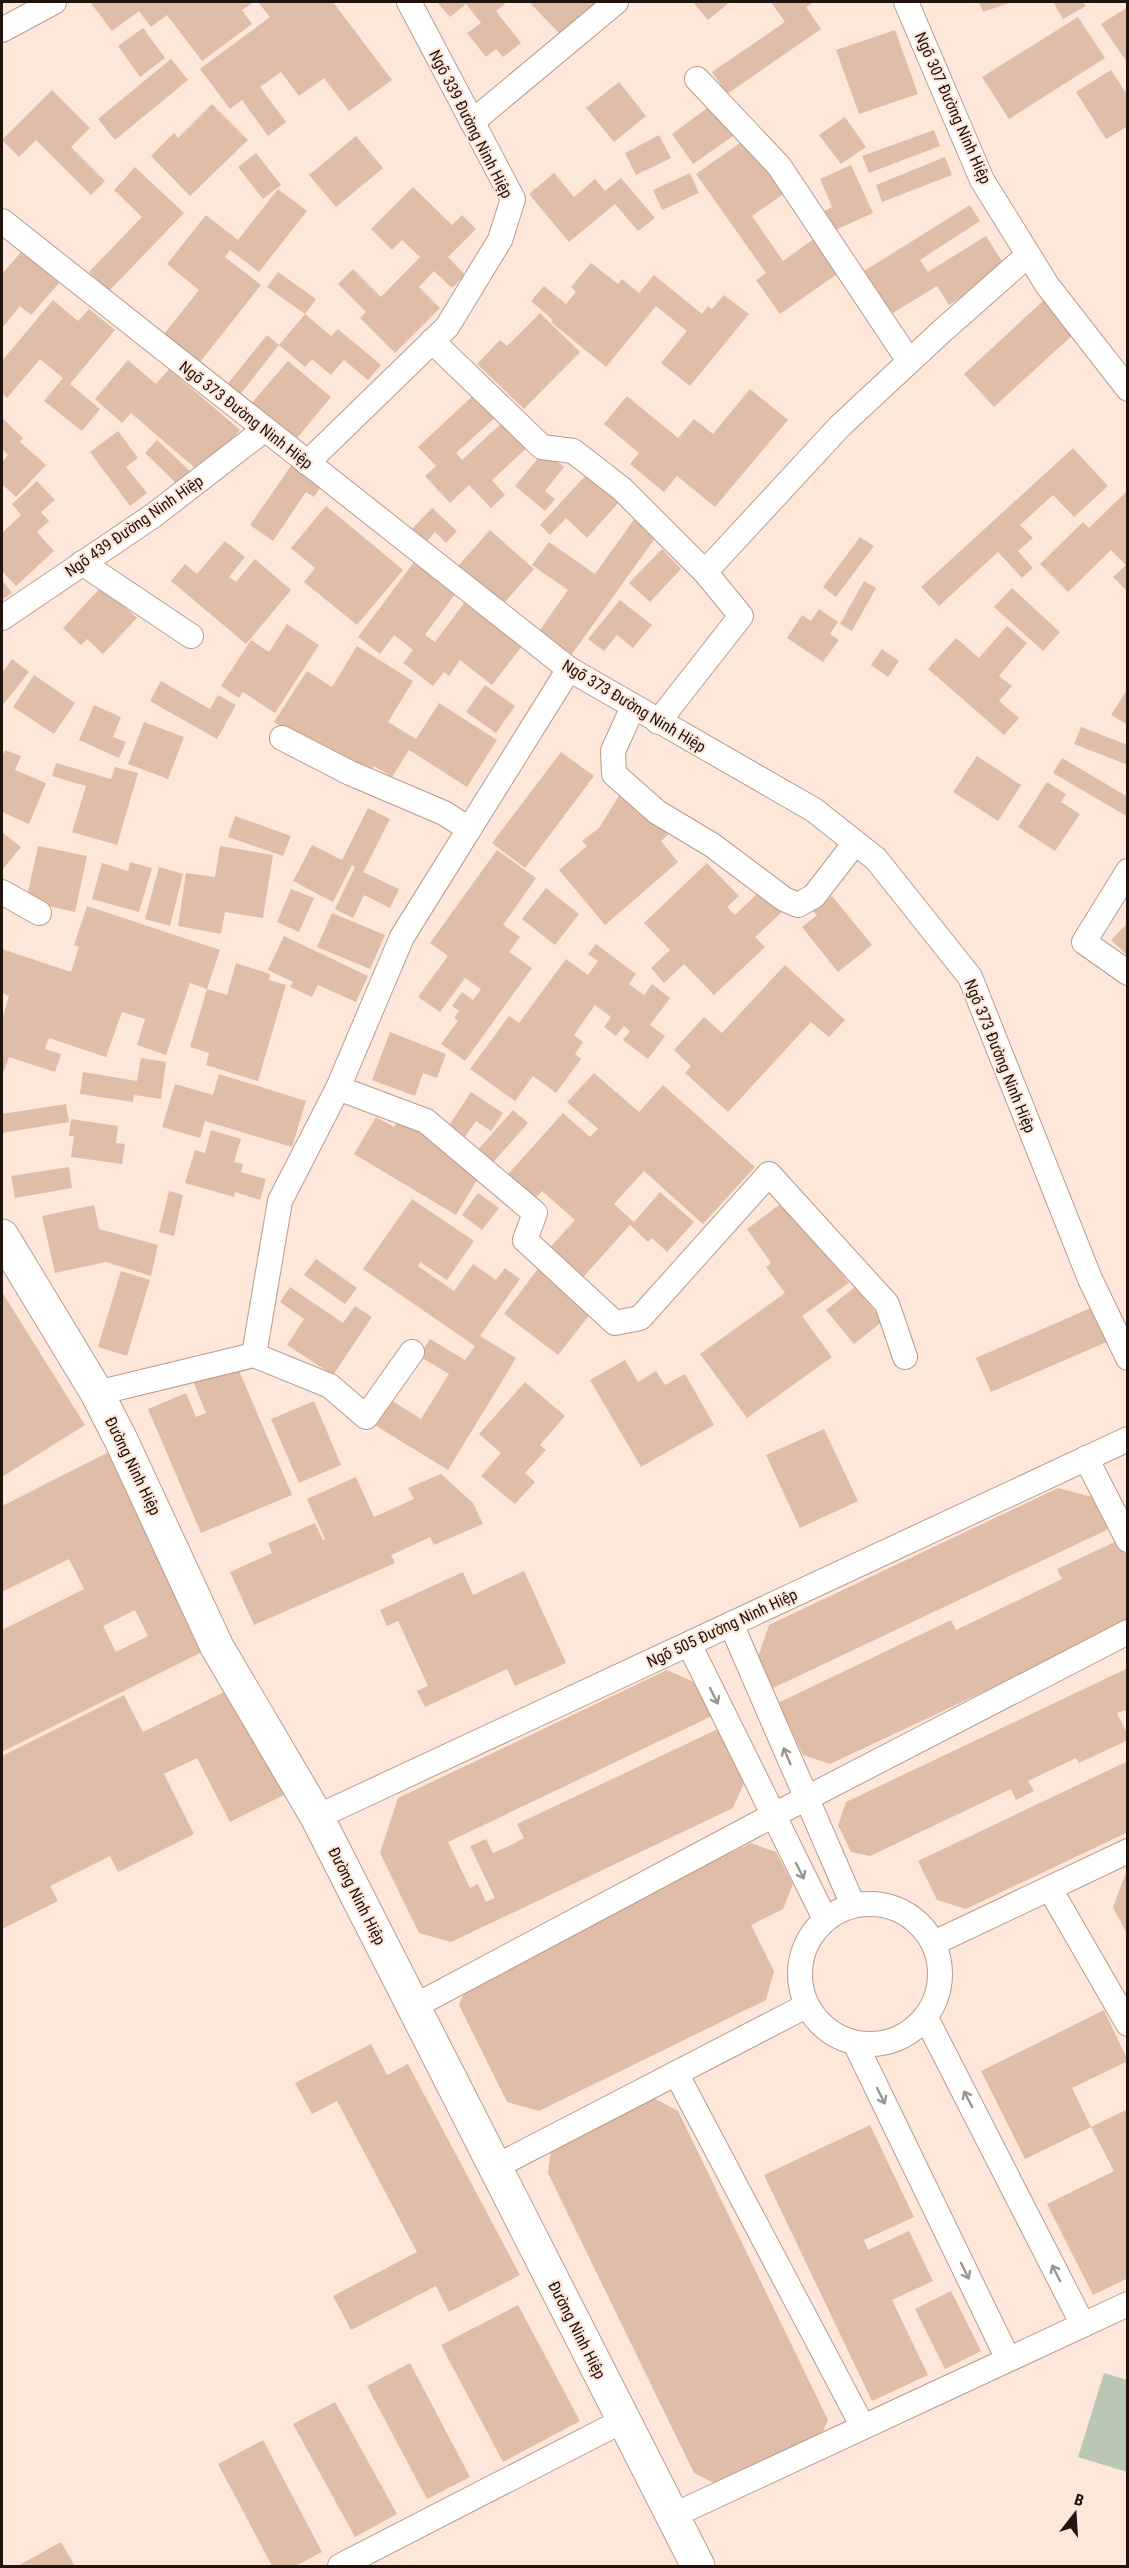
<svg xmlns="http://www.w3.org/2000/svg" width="1129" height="2568" font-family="'Roboto Condensed',sans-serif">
	<rect width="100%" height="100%" fill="#fde7da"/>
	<path fill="#b9c7b4" d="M1104 2373 1127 2380V2472L1078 2457Z"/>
	<g fill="#dfbda9" fill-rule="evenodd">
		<path d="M90 2H254L242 10 252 24 202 61 167 15 151 27 139 11 112 31Z"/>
		<path d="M258 2H333L392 80 349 111 324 78 299 96 281 72 260 87 286 122 268 136 242 100 230 109 200 69 270 17Z"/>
		<path d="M437 2H503L505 4 496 11 521 43 503 57 496 49 486 57 467 33 481 23 466 4 450 17Z"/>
		<path d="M529 2H596L561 35Z"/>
		<path d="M693 2H730L708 20Z"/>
		<path d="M771 2H815L806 7 821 29 727 94 712 72 785 22Z"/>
		<path d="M979 2H1012L983 12Z"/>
		<path d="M1053 2H1083L1086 6 1063 19Z"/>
		<path d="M1128 7V64L1101 24Z"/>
		<path d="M1078 17 1105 58 1009 119 982 77Z"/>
		<path d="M143 28 165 58 140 77 118 46Z"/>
		<path d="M895 30 918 94 859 114 836 50Z"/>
		<path d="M171 59 188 80 115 140 98 119Z"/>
		<path d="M1111 70 1128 96V126L1106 139 1076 92Z"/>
		<path d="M619 82 646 116 614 142 586 108Z"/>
		<path d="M52 90 90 128 71 147 105 181 91 195 36 140 19 157 2 140Z"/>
		<path d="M714 103 736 134 693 164 672 134Z"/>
		<path d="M212 104 248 140 190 196 151 156 174 133 178 138Z"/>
		<path d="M845 117 866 147 841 164 819 135Z"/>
		<path d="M934 130 940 146 869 173 862 156Z"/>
		<path d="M659 135 671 158 636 175 625 153Z"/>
		<path d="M356 136 383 168 336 207 309 175Z"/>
		<path d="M747 138 786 192 752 216 783 261 815 238 840 272 780 314 756 280 766 273 696 174Z"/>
		<path d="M256 153 281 185 263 199 238 167Z"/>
		<path d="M945 157 952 175 882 202 876 185Z"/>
		<path d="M851 165 873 213 829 233 820 213 832 207 820 179Z"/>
		<path d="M135 167 184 213 109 291 89 272 142 217 114 190Z"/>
		<path d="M554 173 574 197 595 179 605 191 621 178 655 218 638 231 615 204 569 242 529 194Z"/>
		<path d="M690 173 699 193 662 210 653 190Z"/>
		<path d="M413 187 452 225 462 215 476 229 448 257 465 275 452 288 434 271 419 287 440 308 395 353 360 318 366 312 338 284 353 269 381 297 420 257 402 240 392 250 371 229Z"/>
		<path d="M278 189 307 211 259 272 230 250 225 257 261 285 193 371 157 343 199 290 167 264 206 215 238 240Z"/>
		<path d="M970 205 980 221 920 260 928 272 986 236 1007 269 949 305 937 286 888 316 861 273Z"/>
		<path d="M22 251 59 283 31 315 20 306 2 328V274Z"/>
		<path d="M591 263 618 284 622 279 639 293 654 275 702 314 708 306 712 309 724 295 749 314 690 386 661 363 687 331 656 306 606 367 551 322 553 320 531 301 544 286 566 304 576 292 571 287Z"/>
		<path d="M278 272 316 299 305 314 331 336 338 329 381 365 368 380 344 360 331 375 312 359 305 367 279 345 305 314 267 287Z"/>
		<path d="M1046 298 1077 331 994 407 964 374Z"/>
		<path d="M53 300 78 321 89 309 115 330 70 384 100 409 82 431 44 401 63 378 40 359 7 398 2 393V361Z"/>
		<path d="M540 313 580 352 524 409 477 364 500 340 507 346Z"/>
		<path d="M267 335 279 345 238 397 225 387Z"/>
		<path d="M128 360 156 384 169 369 240 430 202 474 131 413 122 423 95 399Z"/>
		<path d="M288 361 331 397 293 443 249 406Z"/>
		<path d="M750 389 788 420 715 507 677 476 664 492 630 464 639 453 604 424 627 396 678 438 694 419 713 434Z"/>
		<path d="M478 391 499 414 456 453 462 460 506 419 530 445 492 480 505 495 491 508 469 485 450 503 425 476 436 466 418 447Z"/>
		<path d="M2 418 23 438 20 442 46 465 16 497 2 484V462L8 455 2 449Z"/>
		<path d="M118 431 138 458 126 467 147 493 130 506 90 452Z"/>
		<path d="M157 440 192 473 179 486 145 453Z"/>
		<path d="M1073 448 1108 486 1074 517 1053 495 1020 525 1033 538 1018 551 1033 568 1022 578 998 552 939 606 921 587Z"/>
		<path d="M544 451 564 467 545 491 555 499 545 511 515 486Z"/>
		<path d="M293 463 323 483 314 497 306 492 273 541 250 525Z"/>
		<path d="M587 474 619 502 587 538 566 518 550 535 540 525Z"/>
		<path d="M37 481 55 500 41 512 49 521 37 532 54 551 16 586 2 571V533L21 515 12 504Z"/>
		<path d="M1126 492 1128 592 1113 577 1126 565 1111 550 1068 592 1040 564 1083 522 1089 528Z"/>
		<path d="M326 506 403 570 357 625 304 582 315 568 291 548Z"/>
		<path d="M432 508 457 531 446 543 435 532 423 546 409 532Z"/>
		<path d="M635 518 658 534 567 661 535 637 568 590 532 565 549 542 595 574Z"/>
		<path d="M490 530 534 569 496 612 452 573Z"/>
		<path d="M860 537 874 546 836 597 823 587Z"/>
		<path d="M225 541 245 557 229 577 236 582 255 559 291 590 246 644 171 581 185 564 197 574Z"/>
		<path d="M662 549 681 569 650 602 629 583Z"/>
		<path d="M414 562 456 593 425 635 435 642 464 603 522 646 492 685 460 660 449 676 444 672 433 686 403 663 413 650 394 635 380 654 358 637Z"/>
		<path d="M2 580 12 593 2 600Z"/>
		<path d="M864 581 876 588 852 631 840 624Z"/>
		<path d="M102 586 137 618 103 654 87 639 81 645 63 628Z"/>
		<path d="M1012 588 1060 632 1043 651 994 607Z"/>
		<path d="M620 600 652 625 633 648 617 635 604 651 588 639Z"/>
		<path d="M819 609 838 622 830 634 839 640 823 662 787 638 802 615 811 621Z"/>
		<path d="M287 624 319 645 275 713 243 692 239 698 221 686 251 640 269 652Z"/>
		<path d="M1007 626 1027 643 999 676 1012 686 999 701 1019 718 1004 735 928 669 956 638 979 658Z"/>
		<path d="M357 646 413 681 388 722 416 739 439 703 497 740 467 787 409 750 392 777 374 766 366 779 274 722 307 671 332 687Z"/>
		<path d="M882 649 899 661 888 677 871 665Z"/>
		<path d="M12 659 29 672 2 706V673Z"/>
		<path d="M34 675 75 703 54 734 13 707Z"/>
		<path d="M161 681 210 709 218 695 236 705 217 739 150 701Z"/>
		<path d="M485 685 515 706 496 733 466 712Z"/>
		<path d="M1128 688V725L1111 715Z"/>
		<path d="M94 705 121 717 113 737 126 742 119 758 79 740Z"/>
		<path d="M144 722 184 737 168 779 128 764Z"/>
		<path d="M1081 727 1128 745V765L1074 744Z"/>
		<path d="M5 750 21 756 15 770 46 783 29 824 2 812V759Z"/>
		<path d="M561 752 594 776 525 868 492 843Z"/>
		<path d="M977 756 1021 785 998 821 953 792Z"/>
		<path d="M1062 758 1128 797V817L1053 773Z"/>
		<path d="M56 763 111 779 115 767 138 773 117 845 72 832 86 786 52 776Z"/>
		<path d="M1047 782 1066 794 1061 802 1080 814 1055 851 1018 827Z"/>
		<path d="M625 786 668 835 661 841 678 862 605 925 559 870 587 846 582 841 599 828Z"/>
		<path d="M368 808 390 819 363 872 399 889 390 908 364 895 353 918 335 909 355 867 352 865 333 902 293 881 312 845 342 860Z"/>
		<path d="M235 816 291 836 283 856 228 837Z"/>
		<path d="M2 832 21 847 2 870Z"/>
		<path d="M38 846 87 856 75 912 26 901Z"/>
		<path d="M220 846 273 855 263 918 225 912 221 934 178 926 186 873 215 877Z"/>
		<path d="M497 850 536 878 503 925 520 937 509 952 532 968 465 1061 441 1044 458 1021 454 1018 459 1011 452 1006 462 992 473 1000 481 989 465 978 440 1012 418 997 448 956 430 943Z"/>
		<path d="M130 862 152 868 139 912 92 899 102 863 128 871Z"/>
		<path d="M707 863 739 896 727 907 735 915 764 887 785 909 755 937 765 947 714 995 684 964 664 983 651 968 670 950 644 923Z"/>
		<path d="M159 867 183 874 170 926 145 919Z"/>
		<path d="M546 888 579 914 555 945 522 919Z"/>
		<path d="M291 889 314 898 299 932 277 922Z"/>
		<path d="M832 896 872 945 838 972 802 927 817 915 813 911Z"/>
		<path d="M87 906 220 950 207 989 190 983 166 1055 137 1045 145 1019 122 1012 106 1057 49 1038 45 1049 61 1054 55 1072 9 1057 4 1071 2 1070V1020L9 996 2 993V949L71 972 79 947 74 945Z"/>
		<path d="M332 913 385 935 370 969 317 947Z"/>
		<path d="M1128 923V964L1122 959 1126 954 1111 940Z"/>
		<path d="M284 936 368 976 356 1002 318 985 312 997 290 987 293 982 268 970Z"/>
		<path d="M596 944 636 974 629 984 644 995 652 984 670 998 650 1025 665 1036 648 1059 623 1040 630 1031 624 1026 616 1036 604 1027 611 1017 595 1005 574 1035 583 1042 575 1054 581 1059 556 1093 533 1076 515 1101 470 1069 509 1016 519 1023 566 959 588 975 598 961 588 954Z"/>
		<path d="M236 963 270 974 269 980 286 985 258 1081 206 1065 209 1053 190 1047 207 989 227 995Z"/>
		<path d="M785 965 845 1020 829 1037 811 1022 728 1112 685 1073 691 1066 674 1050 704 1017 722 1033Z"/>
		<path d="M390 1032 446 1054 437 1078 423 1073 415 1096 372 1080Z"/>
		<path d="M141 1058 166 1062 161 1099 134 1095 133 1102 80 1094 83 1072 137 1081Z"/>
		<path d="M594 1073 639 1112 663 1085 755 1167 703 1224 644 1171 614 1204 634 1222 660 1192 694 1222 667 1252 652 1238 648 1242 630 1225 578 1283 545 1253 575 1220 542 1191 528 1206 501 1182 563 1113 590 1137 598 1129 567 1102Z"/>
		<path d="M219 1074 306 1101 292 1147 205 1121 200 1138 162 1127 175 1084 213 1095Z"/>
		<path d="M471 1092 503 1113 491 1131 476 1121 462 1141 446 1130Z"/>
		<path d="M66 1104 69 1122 2 1133V1114Z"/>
		<path d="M513 1110 528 1123 490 1166 475 1153Z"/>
		<path d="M376 1117 394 1127 400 1117 481 1173 456 1215 354 1154Z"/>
		<path d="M71 1119 118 1126 116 1143 125 1144 122 1164 71 1157 74 1136H69Z"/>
		<path d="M211 1130 241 1139 234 1162 243 1164 241 1172 266 1179 260 1200 235 1192 234 1197 185 1183 195 1150 205 1153Z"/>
		<path d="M69 1167 72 1188 15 1198 11 1176Z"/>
		<path d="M169 1191 183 1195 174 1236 159 1232Z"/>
		<path d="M478 1193 499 1208 482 1230 462 1215Z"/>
		<path d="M412 1199 474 1241 447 1280 420 1262 418 1266 454 1291 473 1264 496 1280 505 1268 520 1279 480 1336 516 1358 448 1470 368 1421 383 1395 421 1419 449 1374 419 1356 430 1339 465 1360 475 1346 363 1269Z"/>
		<path d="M787 1199 849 1283 802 1316 832 1357 747 1418 700 1354 785 1293 766 1267 771 1263 747 1229Z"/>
		<path d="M94 1205 99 1229 158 1245 151 1276 106 1262 55 1273 42 1216Z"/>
		<path d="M316 1259 357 1288 345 1304 304 1275Z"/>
		<path d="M540 1266 595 1308 558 1355 504 1314Z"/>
		<path d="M121 1271 150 1280 127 1356 98 1347Z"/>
		<path d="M290 1287 343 1323 355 1306 372 1317 333 1375 287 1345 304 1319 280 1302Z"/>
		<path d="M855 1287 883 1321 854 1344 826 1310Z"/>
		<path d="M2 1292 85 1425 2 1477Z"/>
		<path d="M1093 1307 1109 1341 991 1392 976 1358Z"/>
		<path d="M625 1360 638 1382 656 1371 665 1385 685 1374 714 1425 641 1467 590 1380Z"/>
		<path d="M237 1366 292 1495 201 1533 148 1409 186 1393 196 1417 206 1413 190 1374Z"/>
		<path d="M525 1382 565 1416 540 1445 546 1450 525 1473 535 1482 515 1504 481 1476 501 1453 479 1434Z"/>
		<path d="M314 1401 341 1465 299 1483 271 1419Z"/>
		<path d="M824 1429 858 1501 800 1528 766 1455Z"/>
		<path d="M109 1452 208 1649 2 1752V1630L84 1589 69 1559 2 1592V1506ZM135 1610 148 1636 116 1652 103 1626Z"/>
		<path d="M441 1474 473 1503 483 1524 434 1545 430 1537 409 1547 391 1555 395 1563 254 1625 230 1572 272 1553 268 1543 315 1523 323 1540 325 1539 307 1499 356 1477 374 1517 414 1499 408 1488Z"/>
		<path d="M1058 1488 1100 1499 1113 1527 771 1689 757 1660 769 1625Z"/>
		<path d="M1119 1540 1128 1557V1624L830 1764 803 1755 778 1703 951 1620 956 1630 1062 1579 1057 1569Z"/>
		<path d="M524 1571 566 1663 515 1686 507 1669 425 1707 417 1691 428 1686 398 1621 387 1626 380 1610 463 1572 473 1595Z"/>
		<path d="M1128 1668V1715L1125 1710 1117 1713 1128 1735V1740L1079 1763 1076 1758 1028 1781 1034 1791 1016 1800 1011 1789 870 1856 851 1852 838 1825 846 1802Z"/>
		<path d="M667 1670 696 1683 712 1716 448 1842 470 1888 478 1884 486 1902 495 1898 470 1846 486 1839 493 1853 509 1846 524 1838 517 1824 718 1729 744 1783 733 1808 451 1942 419 1933 380 1853 398 1798Z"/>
		<path d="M230 1689 284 1795 230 1822 197 1758 164 1774 194 1834 118 1872 110 1856 50 1886 58 1901 2 1929V1756L124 1695 143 1732Z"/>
		<path d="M1128 1761V1832L966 1909 937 1900 918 1861Z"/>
		<path d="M751 1843 776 1852 793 1884 783 1909 751 1925 774 1971 766 2000 539 2111 507 2102 459 2005 468 1982Z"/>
		<path d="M1128 1874V1936L1113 1907 1125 1875Z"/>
		<path d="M1104 2010 1128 2061 1072 2088 1091 2127 1025 2159 981 2071Z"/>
		<path d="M371 2044 387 2075 408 2064 520 2275 449 2312 436 2286 351 2330 333 2296 417 2252 337 2101 312 2114 295 2083Z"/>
		<path d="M648 2095 678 2111 828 2420 821 2436 718 2485 694 2473 548 2173 552 2141Z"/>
		<path d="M1128 2109V2278L1093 2295 1047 2204 1114 2171 1091 2127Z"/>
		<path d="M870 2125 914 2217 864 2240 868 2250 909 2231 933 2281 892 2300 928 2375 872 2401 764 2175Z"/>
		<path d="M951 2291 981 2351 945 2369 915 2309Z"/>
		<path d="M518 2305 580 2421 503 2462 441 2345Z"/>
		<path d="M410 2363 470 2477 427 2499 367 2386Z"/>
		<path d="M335 2402 397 2514 355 2537 293 2424Z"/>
		<path d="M263 2440 322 2552 295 2566H272L218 2464Z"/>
		<path d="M61 2542 75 2566H16L21 2564Z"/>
	</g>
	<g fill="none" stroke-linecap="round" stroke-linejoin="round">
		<defs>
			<g id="minor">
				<path d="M906 2 982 180 1047 285 1128 389"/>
				<path d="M2 30 54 2"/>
				<path d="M697 79 779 166 909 361"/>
				<path d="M472 122 616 2"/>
				<path d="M2 221 569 669 814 810 876 859 970 977 1090 1279 1128 1358"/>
				<path d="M432 341 542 447 573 451 622 489 705 572 741 616 658 722"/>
				<path d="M307 463 447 327 500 240 513 199 409 2"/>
				<path d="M82 563 191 636"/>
				<path d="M705 572 840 426 941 332 1028 255"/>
				<path d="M2 618 154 515 264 430"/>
				<path d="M633 707 613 751 614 774 657 812 712 845 784 899 798 905 814 896 855 843"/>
				<path d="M282 738 350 773 444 813 469 829"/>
				<path d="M1128 871 1084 942 1128 973"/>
				<path d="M2 892 39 913"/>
				<path d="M338 1088 426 1121 535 1213 525 1240 615 1323 640 1318 769 1174 887 1304 905 1357"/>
				<path d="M254 1355 280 1201 338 1088 402 937 569 669"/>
				<path d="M97 1393 254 1355 330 1386 366 1417 412 1352"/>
				<path d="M1086 1458 1128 1540"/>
				<path d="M731 1624 853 1905"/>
				<path d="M689 1644 825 1919"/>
				<path d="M317 1817 1128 1439"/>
				<path d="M1050 1889 1128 2024"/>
				<circle cx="870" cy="1974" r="70"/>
				<path d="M934 1943 1128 1851"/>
				<path d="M413 2007 772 1816 1128 1632"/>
				<path d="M926 2018 1083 2325"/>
				<path d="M855 2043 1008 2359"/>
				<path d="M676 2073 863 2427"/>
				<path d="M495 2167 806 2006"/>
				<path d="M672 2516 1128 2304"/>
				<path d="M340 2566 624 2420"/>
			</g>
			<path id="secondary" d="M2 1236 97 1393 121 1440 217 1647 317 1817 698 2566"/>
		</defs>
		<use href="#minor" stroke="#bc9b87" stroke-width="26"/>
		<use href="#secondary" stroke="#bc9b87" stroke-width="35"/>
		<use href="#minor" stroke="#fff" stroke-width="24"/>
		<use href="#secondary" stroke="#fff" stroke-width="33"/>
	</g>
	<defs><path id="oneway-shaft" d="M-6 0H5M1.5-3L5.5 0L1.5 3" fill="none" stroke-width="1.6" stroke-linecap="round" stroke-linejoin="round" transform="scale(1.5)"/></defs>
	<g stroke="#9b9592">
		<use href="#oneway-shaft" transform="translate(714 1696) rotate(64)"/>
		<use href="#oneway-shaft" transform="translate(787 1756) rotate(-113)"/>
		<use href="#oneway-shaft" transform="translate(800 1871) rotate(63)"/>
		<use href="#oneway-shaft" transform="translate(881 2096) rotate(64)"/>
		<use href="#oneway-shaft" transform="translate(968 2099) rotate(-117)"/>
		<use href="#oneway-shaft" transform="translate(965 2271) rotate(64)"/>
		<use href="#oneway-shaft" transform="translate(1056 2273) rotate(-117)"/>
	</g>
	<g text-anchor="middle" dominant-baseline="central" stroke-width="4.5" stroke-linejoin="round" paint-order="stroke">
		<g font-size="16" fill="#21140d" stroke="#fde7da">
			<text transform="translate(953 108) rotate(66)">Ngõ 307 Đường Ninh Hiệp</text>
			<text transform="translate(471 124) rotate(63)">Ngõ 339 Đường Ninh Hiệp</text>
			<text transform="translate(246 415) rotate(38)">Ngõ 373 Đường Ninh Hiệp</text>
			<text transform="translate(134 526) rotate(-35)">Ngõ 439 Đường Ninh Hiệp</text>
			<text transform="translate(634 706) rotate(31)">Ngõ 373 Đường Ninh Hiệp</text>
			<text transform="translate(1000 1056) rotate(68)">Ngõ 373 Đường Ninh Hiệp</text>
			<text transform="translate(133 1466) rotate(64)">Đường Ninh Hiệp</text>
			<text transform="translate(722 1628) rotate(-25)">Ngõ 505 Đường Ninh Hiệp</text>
			<text transform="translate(357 1896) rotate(63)">Đường Ninh Hiệp</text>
			<text transform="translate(577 2330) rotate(63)">Đường Ninh Hiệp</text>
		</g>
	</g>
	<rect width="1129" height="2568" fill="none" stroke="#21140d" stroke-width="6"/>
	<g transform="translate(1075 2514) rotate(17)" stroke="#fde7da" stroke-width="4.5" paint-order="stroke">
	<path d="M0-4.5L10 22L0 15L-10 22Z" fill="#21140d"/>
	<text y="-9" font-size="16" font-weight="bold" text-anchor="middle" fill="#21140d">B</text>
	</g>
</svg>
